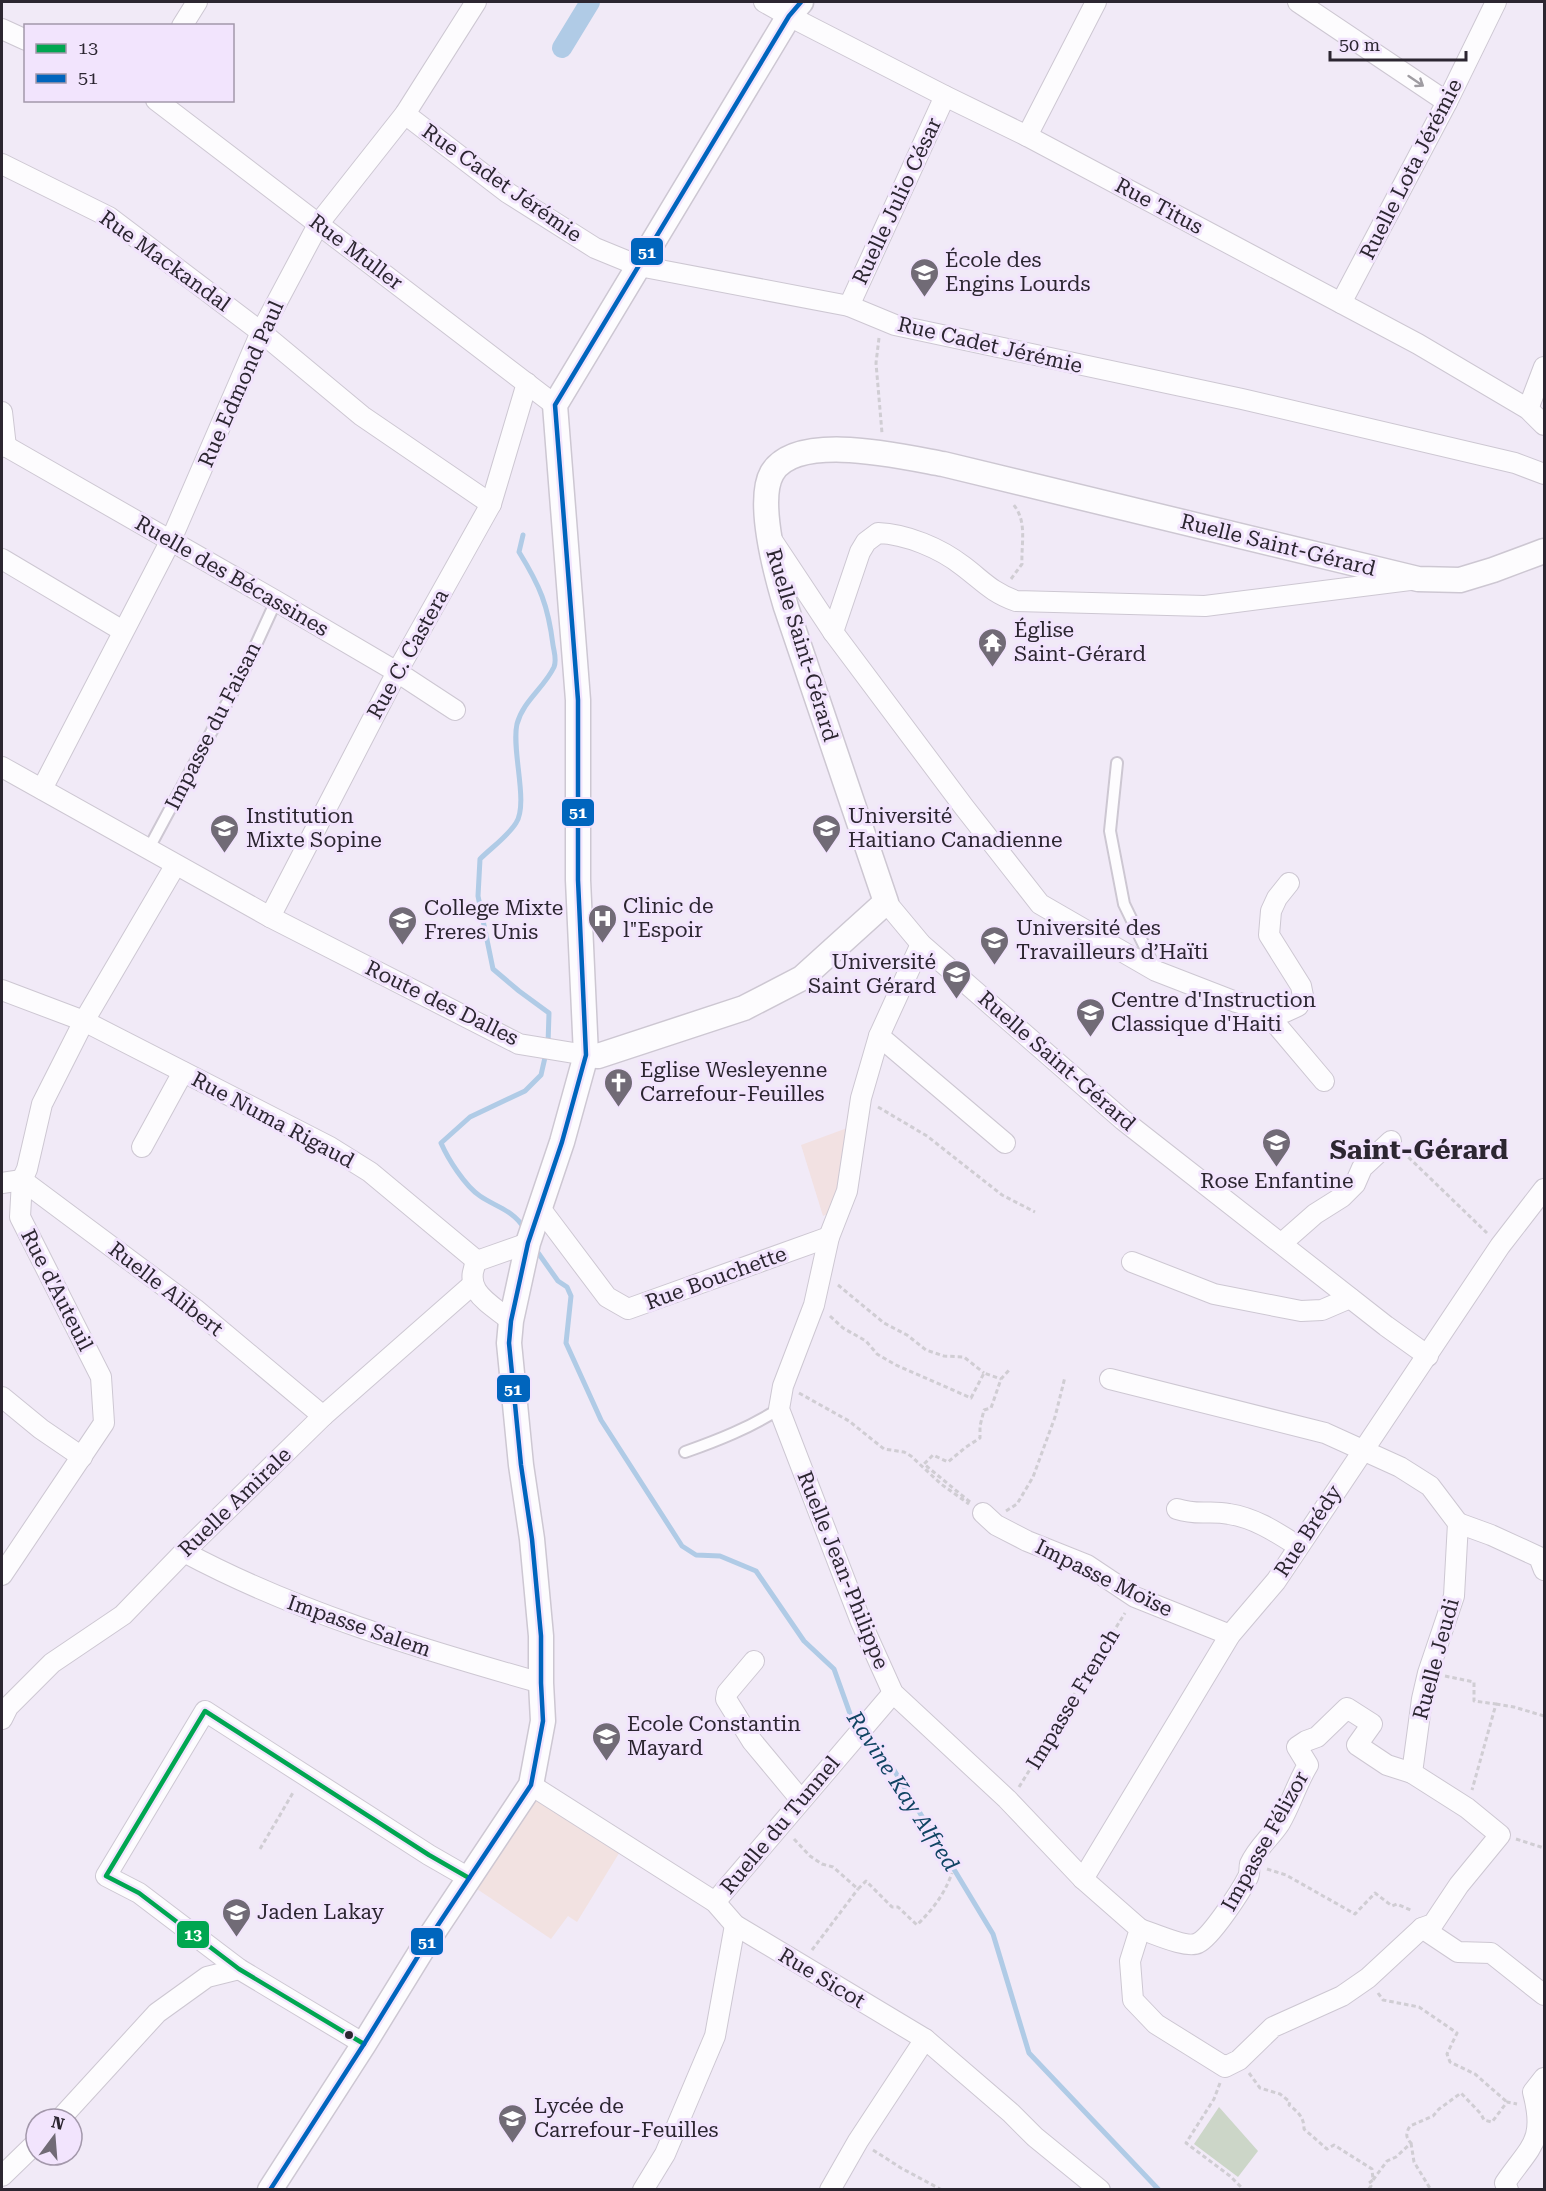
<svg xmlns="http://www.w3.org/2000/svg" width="1546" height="2191" font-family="'Roboto Serif',serif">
	<rect width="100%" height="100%" fill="#f1eaf7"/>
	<path fill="#f2e1e2" d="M850 1127 833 1211 823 1216 801 1145Z"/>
	<path fill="#f2e2e1" d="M534 1795 621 1850 577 1922 568 1916 551 1939 477 1889Z"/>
	<path fill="#ccd6c8" d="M1219 2107 1258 2151 1238 2177 1194 2144Z"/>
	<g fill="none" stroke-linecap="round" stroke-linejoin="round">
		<g stroke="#b0cbe6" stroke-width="5">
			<path d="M523 535 519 552C540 586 548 605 553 645 554 652 557 660 554 667 544 688 523 701 517 724 511 750 529 803 516 823 508 836 491 848 480 859L478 896 493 969 519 991 549 1013 548 1044"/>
			<path d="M524 1228C513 1210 496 1207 480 1196 465 1186 448 1159 441 1143L470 1117 525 1091 541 1075 546 1053"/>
			<path d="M534 1247 558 1281 567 1287 571 1296 566 1343 601 1420 682 1546 696 1555 720 1556 756 1571 804 1641 834 1669 853 1722 894 1770 993 1934 1029 2053 1159 2190"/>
		</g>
		<path stroke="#b0cbe6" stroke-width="20" d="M562 48 590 2"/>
		<defs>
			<g id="service">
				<path d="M1117 763 1110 831 1124 904 1155 968"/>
				<path d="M148 850 243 673 276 601"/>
				<path d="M685 1452C719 1440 749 1428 779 1409"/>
			</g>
			<g id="minor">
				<path d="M764 2 789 16 945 96 1027 136 1418 344 1528 409 1544 425"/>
				<path d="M1298 2 1447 102"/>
				<path d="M182 26 197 2"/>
				<path d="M2 29 26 40"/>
				<path d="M156 100 555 405"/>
				<path d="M405 114 508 193 595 248 639 266 849 306 895 325 1242 399 1515 463 1544 474"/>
				<path d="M1027 136 1096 2"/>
				<path d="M2 164 109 217 261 332 362 416 491 504"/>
				<path d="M1341 303 1447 102 1496 2"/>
				<path d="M849 306 945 96"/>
				<path d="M1528 409 1544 367"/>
				<path d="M2 412 6 447"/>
				<path d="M2 444 276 601 397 672 455 710"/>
				<path d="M772 540 833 632 964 807 1040 904 1156 971 1236 1002 1264 1010 1285 1012 1298 1006 1303 996 1301 986 1269 935 1271 911 1277 898 1289 883"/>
				<path d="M2 559 123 631"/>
				<path d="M833 632 860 552 866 542 878 533C906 534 940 548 963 566 983 581 991 592 1016 601L1205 606 1410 580"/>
				<path d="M2 767 270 917 519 1044 586 1055"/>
				<path d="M42 789 171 540 261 332 319 223 405 114 476 2"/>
				<path d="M886 902 921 944 1123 1120 1386 1326 1428 1356"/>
				<path d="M270 917 397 672 491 504 527 383"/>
				<path d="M921 944 879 1036 861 1098 847 1191 829 1237 814 1305 783 1386 779 1409 861 1622 893 1693 1007 1799 1083 1879 1140 1929 1130 1961 1133 2000 1156 2024 1225 2067 1239 2060 1273 2027 1342 1996 1368 1978 1422 1928 1433 1924 1459 1885 1500 1835 1467 1808 1412 1773 1422 1699 1428 1673 1454 1596 1458 1523 1430 1486 1400 1467 1325 1433 1110 1379"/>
				<path d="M2 990 84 1021 330 1147 370 1172 477 1261"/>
				<path d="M1264 1010 1324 1081"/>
				<path d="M879 1036 1005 1143"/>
				<path d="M142 1147 183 1072"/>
				<path d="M2 1183 22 1180 195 1309 323 1416"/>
				<path d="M540 1208 607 1297 628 1309 829 1237"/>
				<path d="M1282 1243 1315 1214 1342 1197 1355 1184 1362 1168 1391 1141"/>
				<path d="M1132 1262 1214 1294 1301 1311 1322 1310 1350 1298"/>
				<path d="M511 1321C491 1304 461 1291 477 1261L528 1243"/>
				<path d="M2 1397 41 1429 82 1457"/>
				<path d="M1177 1509C1198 1516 1209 1510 1229 1514 1255 1518 1276 1532 1298 1546"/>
				<path d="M983 1513 996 1525 1027 1541 1087 1565 1135 1597 1230 1635"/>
				<path d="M1458 1523 1491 1535 1539 1557 1544 1570"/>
				<path d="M184 1552C296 1612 418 1648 541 1683"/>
				<path d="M2 1575 104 1423 101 1377 20 1217 22 1180 27 1169 42 1104 84 1021 175 866"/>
				<path d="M754 1661 727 1693 726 1699 752 1741 801 1800"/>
				<path d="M2 1719 8 1707 52 1663 123 1615 184 1552 323 1416 472 1285"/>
				<path d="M531 1785 715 1902 735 1925 925 2039 1011 2113 1035 2137 1100 2190"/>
				<path d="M1083 1879 1230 1635 1276 1581 1500 1246 1544 1189"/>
				<path d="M715 1902 893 1693"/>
				<path d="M1422 1928 1458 1952 1491 1953 1544 1995"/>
				<path d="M1140 1929C1153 1933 1187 1949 1198 1943 1211 1937 1241 1891 1248 1877 1250 1873 1249 1868 1250 1864 1257 1848 1271 1837 1280 1823 1291 1804 1297 1783 1308 1765L1297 1747 1306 1741 1317 1737 1347 1708 1372 1724 1357 1745 1387 1765 1412 1773"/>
				<path d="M364 2044 239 1969 139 1893 106 1876 205 1711 429 1855 469 1878"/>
				<path d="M60 2119 157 2013 207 1977 239 1969"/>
				<path d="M2 2176 36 2143"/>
				<path d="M643 2190 665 2154 715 2036 735 1925"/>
				<path d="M830 2190 858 2141 925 2039"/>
				<path d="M1508 2190 1505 2183C1530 2146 1546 2142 1533 2092L1544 2078"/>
			</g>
			<g id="tertiary">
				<path d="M586 1055 598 1056 744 1008 802 978 886 902 786 607C777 577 756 501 772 473 797 431 904 457 943 464L1418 579 1460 580 1493 570 1544 551"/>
				<path d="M270 2190 364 2044 428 1940 531 1785 543 1721 541 1683V1636L532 1539 521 1465 509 1343 511 1321 528 1243 562 1142 586 1055 578 880V700L555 405 789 16 801 2"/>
			</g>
		</defs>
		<use href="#service" stroke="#cdc7d2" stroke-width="14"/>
		<use href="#minor" stroke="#cdc7d2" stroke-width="22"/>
		<use href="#tertiary" stroke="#cdc7d2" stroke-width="27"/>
		<g stroke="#d0cdd3" stroke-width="3" stroke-dasharray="4.5 3" stroke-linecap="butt">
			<path d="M879 338 876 363 882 433"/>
			<path d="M1011 579 1022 564C1021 543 1028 520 1012 503"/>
			<path d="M878 1107 927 1136 1002 1195 1035 1212"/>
			<path d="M1403 1152 1487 1233"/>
			<path d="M838 1285 884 1323 907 1335 926 1350 944 1356 964 1357 984 1373"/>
			<path d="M830 1316 843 1328 866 1341 877 1354 896 1365 971 1398 984 1373 1001 1379"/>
			<path d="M799 1393 849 1421 884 1449 904 1452 911 1456 941 1484 969 1504"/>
			<path d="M970 1502 924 1464 933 1455 948 1462 966 1447 980 1438V1426L984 1410 991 1408 1001 1379 1010 1369"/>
			<path d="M1006 1511 1017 1504 1033 1477 1055 1417 1065 1377"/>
			<path d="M1445 1676 1474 1682V1701L1496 1704 1472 1790"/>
			<path d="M1496 1704 1514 1707 1544 1716"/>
			<path d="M1019 1787 1037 1758 1054 1722 1076 1692 1125 1613"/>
			<path d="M794 1839 810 1856 822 1864 833 1867 858 1889 866 1881 892 1907H898L917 1925C933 1909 944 1895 952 1873"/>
			<path d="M1516 1839 1544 1848"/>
			<path d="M260 1849 294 1791"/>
			<path d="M1267 1869 1286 1875 1355 1914 1375 1893 1392 1906 1397 1904 1413 1911"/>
			<path d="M812 1950 858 1889"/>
			<path d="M1378 1993 1383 2000 1419 2007 1457 2033 1447 2054 1450 2062 1475 2074 1507 2102"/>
			<path d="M1249 2073 1260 2088 1280 2094 1290 2102 1289 2105C1298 2112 1304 2117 1304 2129L1327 2149 1334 2145 1372 2169 1373 2180 1369 2183 1371 2186 1368 2190"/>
			<path d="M1220 2083 1214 2099 1186 2143 1230 2176 1244 2190"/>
			<path d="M1411 2143 1414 2162 1431 2190"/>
			<path d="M873 2150 901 2168 942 2190"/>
			<path d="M1373 2180 1387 2161 1396 2157 1411 2143C1405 2137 1406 2133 1410 2126L1433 2116 1439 2109 1461 2093 1481 2114 1484 2120 1492 2122 1507 2102 1517 2104"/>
		</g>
		<use href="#service" stroke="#fdfcfe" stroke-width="10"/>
		<use href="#minor" stroke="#fdfcfe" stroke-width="20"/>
		<use href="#tertiary" stroke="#fdfcfe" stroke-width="24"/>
		<defs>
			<path id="bus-1" d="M364 2044 239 1969 139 1893 106 1876 205 1711 429 1855 469 1878"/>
			<path id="bus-2" d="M270 2190 364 2044 428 1940 531 1785 543 1721 541 1683V1636L532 1539 521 1465 509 1343 511 1321 528 1243 562 1142 586 1055 578 880V700L555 405 789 16 801 2"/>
		</defs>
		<use href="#bus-1" stroke="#f2e4fd" stroke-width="9"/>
		<use href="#bus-2" stroke="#f2e4fd" stroke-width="9"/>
		<use href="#bus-1" stroke="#00a651" stroke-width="4.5"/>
		<use href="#bus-2" stroke="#0065bd" stroke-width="4.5"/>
	</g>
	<defs><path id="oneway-shaft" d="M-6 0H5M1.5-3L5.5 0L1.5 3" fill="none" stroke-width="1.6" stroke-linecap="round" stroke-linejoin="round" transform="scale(1.5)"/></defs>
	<use stroke="#9f9ca2" href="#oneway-shaft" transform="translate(1416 81) rotate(34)"/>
	<defs>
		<symbol id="university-pin" viewBox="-11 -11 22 30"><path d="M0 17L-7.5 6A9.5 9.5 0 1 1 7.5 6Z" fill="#716b76" stroke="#f2e4fd"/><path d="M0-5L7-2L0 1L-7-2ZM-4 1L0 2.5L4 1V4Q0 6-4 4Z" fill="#fff"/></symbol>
		<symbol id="temple-pin" viewBox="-11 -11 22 30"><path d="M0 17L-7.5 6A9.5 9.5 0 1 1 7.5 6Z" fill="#716b76" stroke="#f2e4fd"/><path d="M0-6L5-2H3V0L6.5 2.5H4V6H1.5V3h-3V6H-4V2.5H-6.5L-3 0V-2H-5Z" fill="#fff"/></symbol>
		<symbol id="school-pin" viewBox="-11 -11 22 30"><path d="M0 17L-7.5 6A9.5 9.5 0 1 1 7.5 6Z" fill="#716b76" stroke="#f2e4fd"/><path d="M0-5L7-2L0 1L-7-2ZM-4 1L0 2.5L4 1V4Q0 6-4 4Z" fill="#fff"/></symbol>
		<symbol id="hospital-pin" viewBox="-11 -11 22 30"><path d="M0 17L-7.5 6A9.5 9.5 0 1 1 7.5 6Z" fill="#716b76" stroke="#f2e4fd"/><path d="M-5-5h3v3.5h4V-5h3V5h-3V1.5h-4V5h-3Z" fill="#fff"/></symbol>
		<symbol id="church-pin" viewBox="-11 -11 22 30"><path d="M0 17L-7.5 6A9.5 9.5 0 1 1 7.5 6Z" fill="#716b76" stroke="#f2e4fd"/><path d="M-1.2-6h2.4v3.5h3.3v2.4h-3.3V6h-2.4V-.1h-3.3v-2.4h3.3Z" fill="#fff"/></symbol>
	</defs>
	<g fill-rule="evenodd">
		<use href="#university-pin" x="908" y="256" width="33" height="45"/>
		<use href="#temple-pin" x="976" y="626" width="33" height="45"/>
		<use href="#school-pin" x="208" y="812" width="33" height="45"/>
		<use href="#university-pin" x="810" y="812" width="33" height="45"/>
		<use href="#hospital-pin" x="586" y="902" width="33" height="45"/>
		<use href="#school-pin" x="386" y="904" width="33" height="45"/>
		<use href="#university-pin" x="978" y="924" width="33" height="45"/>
		<use href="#university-pin" x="940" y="958" width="33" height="45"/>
		<use href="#school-pin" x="1074" y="996" width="33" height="45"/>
		<use href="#church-pin" x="602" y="1066" width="33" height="45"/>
		<use href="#school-pin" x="1260" y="1126" width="33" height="45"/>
		<use href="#school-pin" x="590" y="1720" width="33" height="45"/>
		<use href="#school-pin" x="220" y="1896" width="33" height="45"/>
		<use href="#school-pin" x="496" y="2102" width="33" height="45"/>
	</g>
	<circle fill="#2c2631" stroke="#f2e4fd" stroke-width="2" cx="349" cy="2035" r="5"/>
	<g text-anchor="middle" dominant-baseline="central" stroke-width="6" stroke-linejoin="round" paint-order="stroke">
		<g font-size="21" fill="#2c2631" stroke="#f2e4fd">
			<text transform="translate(1411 169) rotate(-63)">Ruelle Lota Jérémie</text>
			<text transform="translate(502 183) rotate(35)">Rue Cadet Jérémie</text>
			<text transform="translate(897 201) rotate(-65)">Ruelle Julio César</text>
			<text transform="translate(1159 206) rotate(28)">Rue Titus</text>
			<text transform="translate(356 252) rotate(37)">Rue Muller</text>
			<text transform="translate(165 261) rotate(36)">Rue Mackandal</text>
			<text transform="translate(990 345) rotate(13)">Rue Cadet Jérémie</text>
			<text transform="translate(241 384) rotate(-66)">Rue Edmond Paul</text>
			<text transform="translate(1278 545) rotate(14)">Ruelle Saint-Gérard</text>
			<text transform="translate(232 576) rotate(30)">Ruelle des Bécassines</text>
			<text transform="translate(802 645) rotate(73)">Ruelle Saint-Gérard</text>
			<text transform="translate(408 654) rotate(-61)">Rue C. Castera</text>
			<text transform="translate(213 726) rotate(-63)">Impasse du Faisan</text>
			<text transform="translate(442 1003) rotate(26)">Route des Dalles</text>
			<text transform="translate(1057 1061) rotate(41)">Ruelle Saint-Gérard</text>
			<text transform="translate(273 1120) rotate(28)">Rue Numa Rigaud</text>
			<text transform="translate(716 1278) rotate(-20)">Rue Bouchette</text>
			<text transform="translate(166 1289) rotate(38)">Ruelle Alibert</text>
			<text transform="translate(57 1290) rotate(63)">Rue d'Auteuil</text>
			<text transform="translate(235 1502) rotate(-44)">Ruelle Amirale</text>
			<text transform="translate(1308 1531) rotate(-57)">Rue Brédy</text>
			<text transform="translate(843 1570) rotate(68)">Ruelle Jean-Philippe</text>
			<text transform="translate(1104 1578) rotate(26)">Impasse Moïse</text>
			<text transform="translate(359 1626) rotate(19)">Impasse Salem</text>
			<text transform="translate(1436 1659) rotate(-75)">Ruelle Jeudi</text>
			<text transform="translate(1073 1699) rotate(-59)">Impasse French</text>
			<text transform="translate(780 1825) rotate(-50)">Ruelle du Tunnel</text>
			<text transform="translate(1265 1841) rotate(-61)">Impasse Félizor</text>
			<text transform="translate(822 1978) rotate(31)">Rue Sicot</text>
		</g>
		<g font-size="21" fill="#2c2631" stroke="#f2e4fd" text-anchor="start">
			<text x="945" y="260">École des<tspan x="945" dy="24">Engins Lourds</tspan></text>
			<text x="1014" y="630">Église<tspan x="1014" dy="24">Saint-Gérard</tspan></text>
			<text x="246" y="816">Institution<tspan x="246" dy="24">Mixte Sopine</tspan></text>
			<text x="848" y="816">Université<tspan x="848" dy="24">Haitiano Canadienne</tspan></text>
			<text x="623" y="906">Clinic de<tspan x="623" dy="24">l"Espoir</tspan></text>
			<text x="424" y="908">College Mixte<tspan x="424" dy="24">Freres Unis</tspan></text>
			<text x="1016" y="928">Université des<tspan x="1016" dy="24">Travailleurs d’Haïti</tspan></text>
			<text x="936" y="962" text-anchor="end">Université<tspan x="936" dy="24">Saint Gérard</tspan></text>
			<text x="1111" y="1000">Centre d'Instruction<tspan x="1111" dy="24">Classique d'Haiti</tspan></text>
			<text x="640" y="1070">Eglise Wesleyenne<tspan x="640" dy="24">Carrefour-Feuilles</tspan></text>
			<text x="1277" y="1181" text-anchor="middle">Rose Enfantine</text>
			<text x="627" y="1724">Ecole Constantin<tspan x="627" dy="24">Mayard</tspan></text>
			<text x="257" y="1912">Jaden Lakay</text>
			<text x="534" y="2106">Lycée de<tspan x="534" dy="24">Carrefour-Feuilles</tspan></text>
		</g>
		<g font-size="22" font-style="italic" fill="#104463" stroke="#f2e4fd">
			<text transform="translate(903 1791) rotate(57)">Ravine Kay Alfred</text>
		</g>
		<g font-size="27" font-weight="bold" fill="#2c2631" stroke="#f2e4fd">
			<text x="1419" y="1150">Saint-Gérard</text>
		</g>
	</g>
	<g stroke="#f2e4fd" stroke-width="2">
		<rect x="630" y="237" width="34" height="29" rx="6" fill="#0065bd"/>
		<rect x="561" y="798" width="34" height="29" rx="6" fill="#0065bd"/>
		<rect x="496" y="1374" width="35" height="29" rx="6" fill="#0065bd"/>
		<rect x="176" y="1920" width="34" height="29" rx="6" fill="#00a651"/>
		<rect x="410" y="1927" width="34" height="29" rx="6" fill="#0065bd"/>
	</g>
	<g font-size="16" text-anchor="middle" font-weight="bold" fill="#fff">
		<text x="647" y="258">51</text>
		<text x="578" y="818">51</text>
		<text x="513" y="1395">51</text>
		<text x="193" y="1940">13</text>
		<text x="427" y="1948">51</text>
	</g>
	<rect width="1546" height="2191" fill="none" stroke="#2c2631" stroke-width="6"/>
	<rect x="24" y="24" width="210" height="78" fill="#f2e4fd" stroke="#a398ab" stroke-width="1.5"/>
	<rect x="36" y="44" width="30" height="9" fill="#00a651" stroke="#a398ab" stroke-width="1.5"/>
	<text x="78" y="54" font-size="18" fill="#2c2631">13</text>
	<rect x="36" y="74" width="30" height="9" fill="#0065bd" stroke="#a398ab" stroke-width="1.5"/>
	<text x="78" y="84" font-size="18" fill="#2c2631">51</text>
	<g transform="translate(54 2137) rotate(16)"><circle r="28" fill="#f2e4fd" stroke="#a398ab" stroke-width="1.5"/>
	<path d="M0-4.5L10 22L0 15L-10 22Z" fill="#716b76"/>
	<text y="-9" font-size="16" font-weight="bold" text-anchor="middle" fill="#2c2631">N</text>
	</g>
	<path d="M1330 51v9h136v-9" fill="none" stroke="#2c2631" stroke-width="3"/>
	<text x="1339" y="51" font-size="18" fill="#2c2631" stroke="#f2e4fd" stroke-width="4.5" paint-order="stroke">50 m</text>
</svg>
